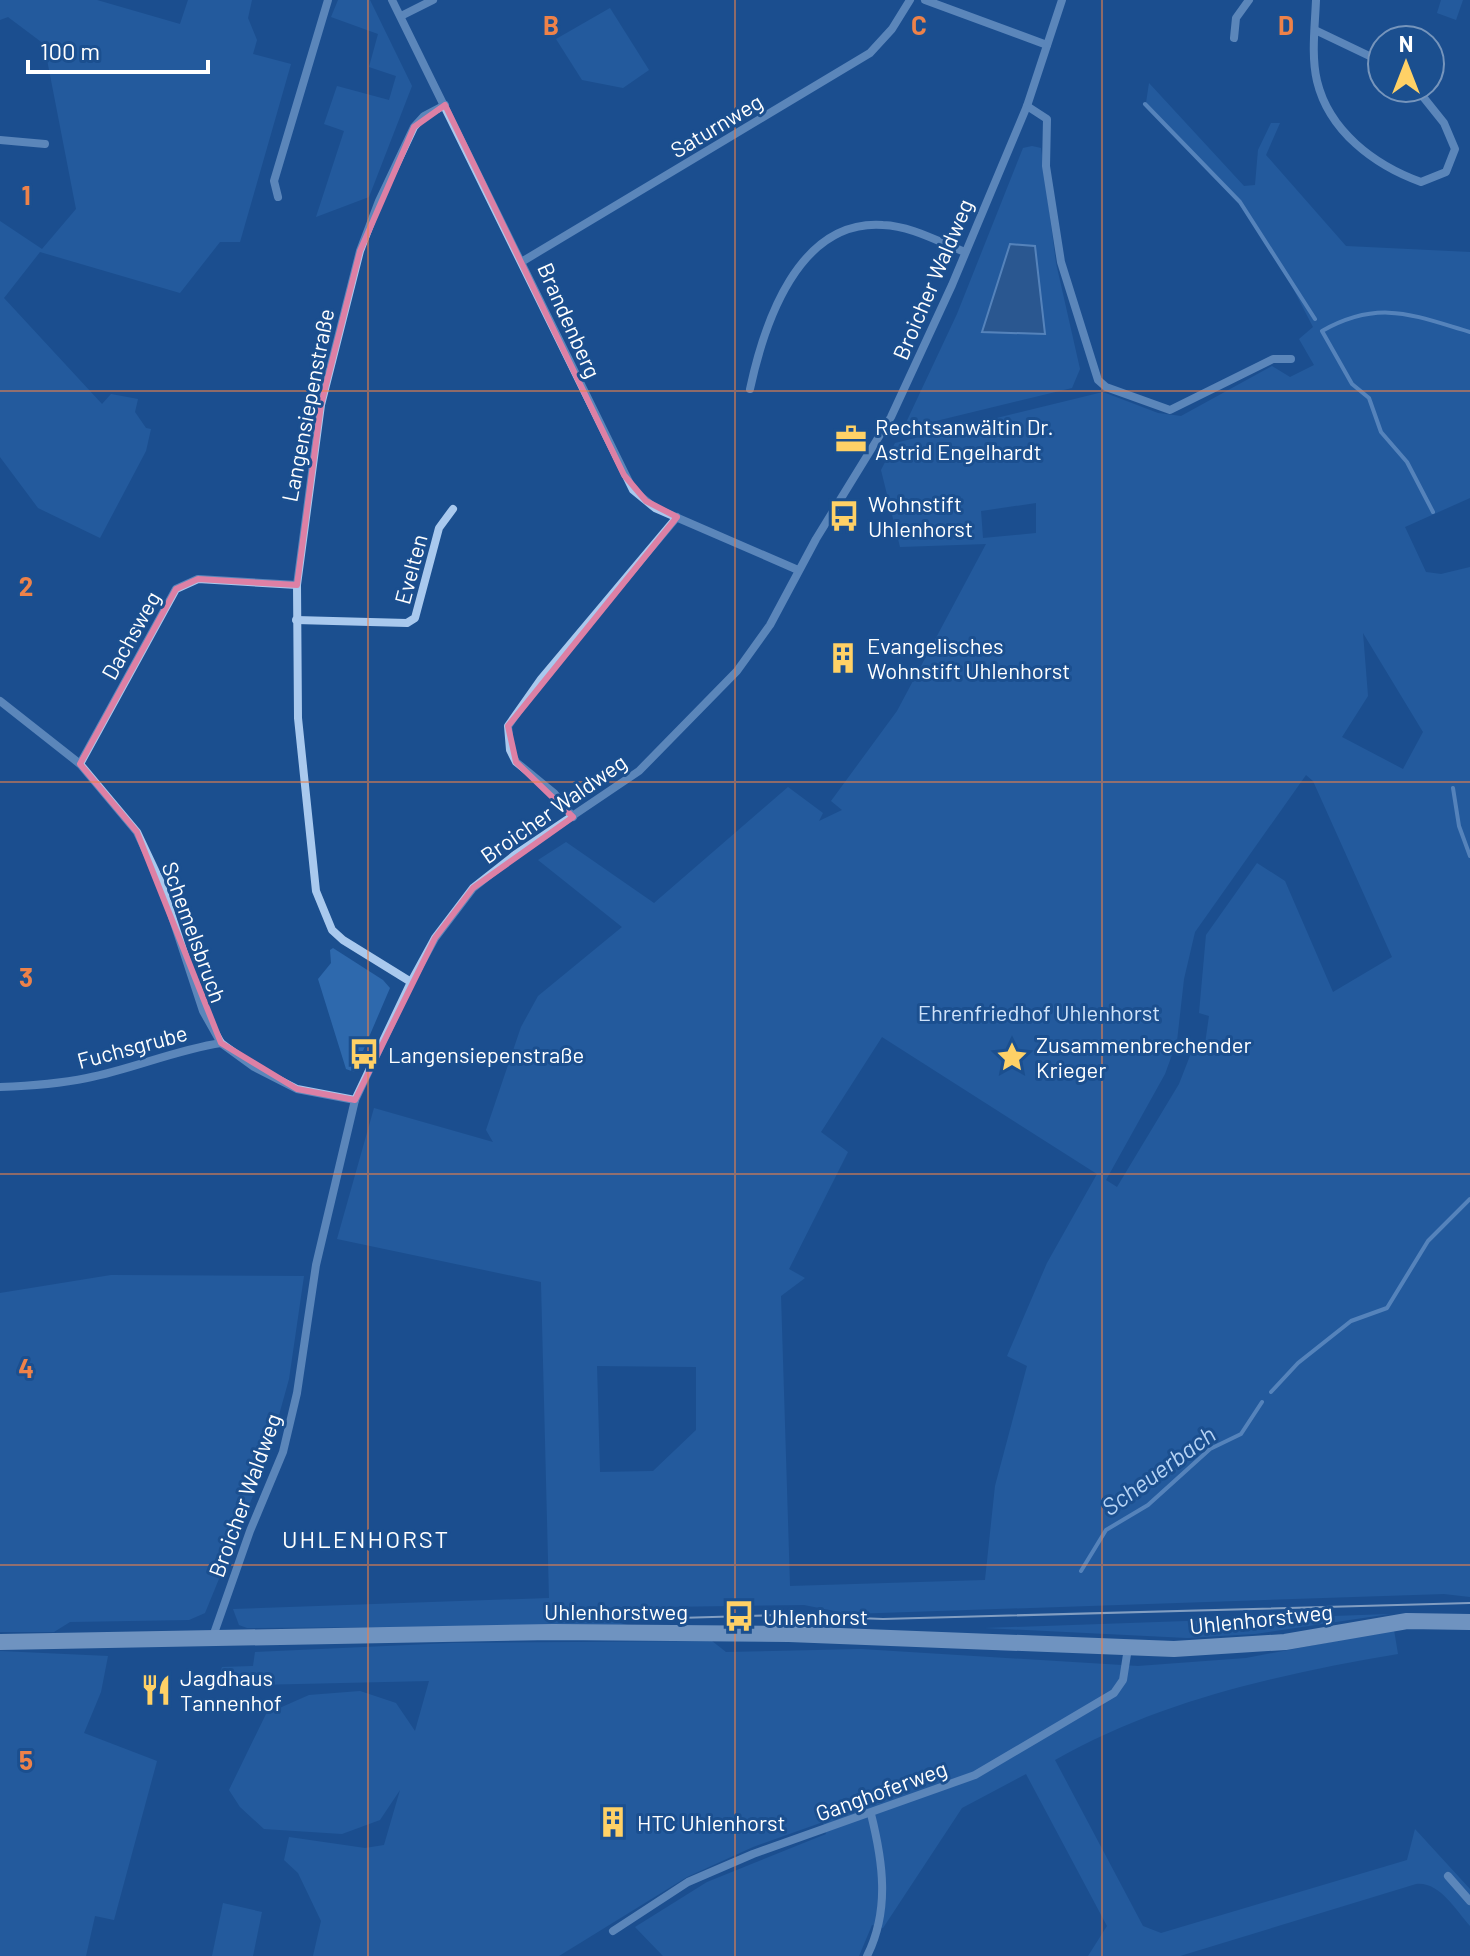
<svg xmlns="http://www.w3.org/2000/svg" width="1470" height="1956" font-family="Barlow,sans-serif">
	<rect width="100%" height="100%" fill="#1b4f8f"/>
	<g fill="#2e69ad" fill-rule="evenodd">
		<path d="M0 0H97L180 24 188 0H252L248 18 257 40 253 54 291 64 240 242H220L180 293 40 252 4 298 102 404 111 394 138 399 135 412 146 428 151 429 146 451 100 538 38 508 0 457V221L42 249 76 209 44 44 8 17 0 20Z"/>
		<path d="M338 0H370L412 86 369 197 316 217 344 131 324 124 337 86 389 100 396 76 369 67 378 34 331 17Z"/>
		<path d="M1441 0H1463L1456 20 1437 13Z"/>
		<path d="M610 8 649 70 623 88 582 80 556 39Z"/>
		<path d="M1149 83 1244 186 1255 185 1258 150 1271 123H1280L1266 155 1346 246 1470 252V498L1405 527 1426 572 1441 574 1470 567V1597L1444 1594 850 1614 804 1605 594 1608 600 1617 627 1625 247 1628 239 1625 233 1609 549 1598 541 1282 337 1239 374 1108 493 1142 486 1130 521 1027 538 996 622 927 538 860 566 842 654 903 788 787 823 813 819 821 842 810 831 801 897 711 986 544 900 547 881 470 895 443 1103 392 1158 413 1181 416 1272 366 1290 377 1314 365 1299 339 1313 327 1283 269 1239 204 1146 103ZM1036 503V533L983 538 981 511ZM1363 633 1423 732 1403 769 1342 737 1368 696ZM1306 775 1313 781 1392 957 1333 992 1285 881 1257 863 1206 935 1199 1013 1209 1016 1205 1044 1195 1043 1179 1084 1117 1187 1106 1180 1165 1074 1177 1041 1184 979 1195 932ZM882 1037 1097 1174 1047 1263 1007 1356 1027 1366 995 1486 985 1580 790 1586 781 1296 805 1278 789 1269 848 1152 821 1132ZM597 1366 696 1367V1430L653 1471 600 1472Z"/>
		<path d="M1032 146 1041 148 1056 263 1080 369 1072 388 903 429 957 314 1023 148Z"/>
		<path d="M333 948 383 980 390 988 354 1072 346 1069 318 979 331 963 330 950Z"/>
		<path d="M111 1275 304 1276 289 1379 264 1469 205 1613 189 1620 70 1622 54 1632H0V1293Z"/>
		<path d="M1390 1614 1255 1634 1187 1638 985 1628Z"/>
		<path d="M1394 1630 1398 1654C1280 1674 1160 1700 1055 1760L1143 1926 1161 1933 1407 1860 1415 1829 1470 1889V1926C1456 1910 1439 1881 1416 1884L1180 1956H1088L1107 1926 1026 1774 962 1808 883 1928 872 1925 859 1956H663L635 1927 707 1882 826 1834 823 1822 753 1847 687 1877 559 1956H313L321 1921 298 1873 284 1860 289 1837 365 1848 384 1845 400 1790 380 1820 342 1834 264 1829 240 1807 229 1790 266 1714 309 1695 360 1691 396 1703 415 1731 429 1681 216 1686 222 1667 253 1666 255 1652 452 1643 712 1641 726 1652 861 1649 1138 1666 1246 1658Z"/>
		<path d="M0 1651 108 1656 101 1692 84 1733 157 1761 114 1920 95 1916 86 1956H0Z"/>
		<path d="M223 1903 262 1912 253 1956H212Z"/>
	</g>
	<path fill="#3c6290" stroke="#9cc4f0" stroke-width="2" d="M1010 244 1035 246 1045 334 982 332Z"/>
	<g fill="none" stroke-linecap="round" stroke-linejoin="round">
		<g stroke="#9cc4f0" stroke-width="4">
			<path d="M1145 104 1240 202 1315 319"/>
			<path d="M1433 512 1407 462 1381 432 1369 398 1352 384 1322 331C1379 299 1412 315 1470 332"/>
			<path d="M1453 788 1459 826 1470 856"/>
			<path d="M1271 1392 1298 1363 1351 1321 1387 1308 1428 1241 1470 1199"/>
			<path d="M1081 1571 1106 1530 1148 1505 1210 1449 1241 1434 1262 1402"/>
		</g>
		<g stroke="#a9c9ee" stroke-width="8">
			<path d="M392 0 633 490 655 508 798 570"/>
			<path d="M925 0 1047 45"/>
			<path d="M1316 0C1315 26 1311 56 1317 81 1329 131 1374 165 1421 182L1446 172 1455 149 1444 123 1416 88"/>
			<path d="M401 16 433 0"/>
			<path d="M1315 30 1382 62"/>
			<path d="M1234 38 1236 18 1249 0"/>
			<path d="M1027 106 1047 119 1046 166 1061 262 1098 380 1106 387 1170 410 1273 359H1291"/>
			<path d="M0 140 45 144"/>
			<path d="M278 197 274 181 328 0"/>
			<path d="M523 261 870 53 892 29 910 0"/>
			<path d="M750 389C764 324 798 219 883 225 911 226 939 242 965 252"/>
			<path d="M296 620 407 623 415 618 439 528 453 509"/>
			<path d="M0 701 80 764 137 832 161 883 203 1011 221 1043 254 1067 297 1089 355 1100"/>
			<path d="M80 764 176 589 198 579 297 585"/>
			<path d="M573 817 554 793 516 762 510 750 508 726 541 679 677 517"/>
			<path d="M411 982 343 940 332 930 316 891 298 718 297 585 321 405 360 251 379 201 414 127 424 116 445 105"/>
			<path d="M0 1087C30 1086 58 1084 87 1078 133 1069 175 1050 221 1043"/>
			<path d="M212 1639 250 1531 283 1452 297 1393 316 1265 355 1100 411 982 435 938 473 888 516 854 639 771 737 671 770 625 816 539 891 417 952 285 1027 106 1062 0"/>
			<path d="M1448 1876 1470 1901"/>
			<path d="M613 1931 688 1882 753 1854 975 1775 1114 1693 1123 1680 1128 1648"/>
			<path d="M867 1956C890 1910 883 1862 871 1814"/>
		</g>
		<path stroke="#d6e6fa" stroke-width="16" d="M0 1642 553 1632 789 1634 1174 1649 1285 1642 1407 1621 1470 1622"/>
		<path stroke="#fff" stroke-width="2" d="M644 1619 778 1615 883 1619 1470 1603"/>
	</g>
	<path d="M0 0H1470V1956H0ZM445 105 624 475 646 501 677 517 508 726 516 762 573 817 473 888 435 938 355 1100 297 1089 221 1043 137 832 80 764 176 589 198 579 297 585 321 405 360 251 414 127Z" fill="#1b4f8f" fill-opacity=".55" fill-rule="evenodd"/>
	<path fill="none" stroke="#dd80a5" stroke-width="6" stroke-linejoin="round" d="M445 105 624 475 646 501 677 517 508 726 516 762 573 817 473 888 435 938 355 1100 297 1089 221 1043 137 832 80 764 176 589 198 579 297 585 321 405 360 251 414 127Z"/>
	<path fill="none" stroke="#ee8249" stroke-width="2" stroke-opacity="0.55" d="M368 0V1956M735 0V1956M1102 0V1956M0 391H1470M0 782H1470M0 1174H1470M0 1565H1470"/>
	<defs>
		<symbol id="office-bare" viewBox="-9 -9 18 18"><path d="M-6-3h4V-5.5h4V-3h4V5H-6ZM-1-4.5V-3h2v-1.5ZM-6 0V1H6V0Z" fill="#ffd166" stroke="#1b4f8f" stroke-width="2.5" paint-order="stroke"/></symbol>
		<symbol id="bus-bare" viewBox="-9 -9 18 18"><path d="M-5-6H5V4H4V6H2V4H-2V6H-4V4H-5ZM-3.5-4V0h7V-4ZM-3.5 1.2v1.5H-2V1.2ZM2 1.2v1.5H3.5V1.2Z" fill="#ffd166" stroke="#1b4f8f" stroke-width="2.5" paint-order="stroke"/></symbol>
		<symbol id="building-bare" viewBox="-9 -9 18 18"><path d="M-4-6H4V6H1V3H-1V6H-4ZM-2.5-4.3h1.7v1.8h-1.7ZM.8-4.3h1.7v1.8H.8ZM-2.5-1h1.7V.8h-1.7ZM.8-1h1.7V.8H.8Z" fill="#ffd166" stroke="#1b4f8f" stroke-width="2.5" paint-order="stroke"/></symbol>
		<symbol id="sight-bare" viewBox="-9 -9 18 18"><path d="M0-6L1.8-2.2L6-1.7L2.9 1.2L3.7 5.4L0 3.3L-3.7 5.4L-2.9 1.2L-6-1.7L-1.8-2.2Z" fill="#ffd166" stroke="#1b4f8f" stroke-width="2.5" paint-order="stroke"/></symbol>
		<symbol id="restaurant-bare" viewBox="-9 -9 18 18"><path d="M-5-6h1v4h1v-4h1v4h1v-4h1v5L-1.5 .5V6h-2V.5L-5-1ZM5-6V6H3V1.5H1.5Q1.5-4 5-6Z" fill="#ffd166" stroke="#1b4f8f" stroke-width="2.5" paint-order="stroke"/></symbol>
	</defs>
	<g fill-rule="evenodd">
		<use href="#office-bare" x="829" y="417" width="44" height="44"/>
		<use href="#bus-bare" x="822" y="494" width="44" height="44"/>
		<use href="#building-bare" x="821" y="636" width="44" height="44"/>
		<use href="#bus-bare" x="342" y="1032" width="44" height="44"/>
		<use href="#sight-bare" x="990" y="1035" width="44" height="44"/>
		<use href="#bus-bare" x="717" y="1594" width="44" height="44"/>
		<use href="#restaurant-bare" x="134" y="1668" width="44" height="44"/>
		<use href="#building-bare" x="591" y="1800" width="44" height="44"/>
	</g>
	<g text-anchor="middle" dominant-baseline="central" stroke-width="6" stroke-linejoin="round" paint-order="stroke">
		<g font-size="22" fill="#fff" stroke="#1b4f8f">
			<text transform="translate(716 125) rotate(-31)">Saturnweg</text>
			<text transform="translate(932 279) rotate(-67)">Broicher Waldweg</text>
			<text transform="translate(570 320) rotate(66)">Brandenberg</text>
			<text transform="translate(307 405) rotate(-79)">Langensiepenstraße</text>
			<text transform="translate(410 569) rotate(-75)">Evelten</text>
			<text transform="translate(130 635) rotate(-61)">Dachsweg</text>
			<text transform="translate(553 808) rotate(-35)">Broicher Waldweg</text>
			<text transform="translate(195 932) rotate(70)">Schemelsbruch</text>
			<text transform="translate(132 1046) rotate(-15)">Fuchsgrube</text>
			<text transform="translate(244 1495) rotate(-70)">Broicher Waldweg</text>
			<text x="616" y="1611">Uhlenhorstweg</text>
			<text transform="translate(1261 1618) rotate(-6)">Uhlenhorstweg</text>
			<text transform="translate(881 1790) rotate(-20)">Ganghoferweg</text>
		</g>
		<g font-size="22" fill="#fff" stroke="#1b4f8f" text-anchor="start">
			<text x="875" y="426">Rechtsanwältin Dr.<tspan x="875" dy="25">Astrid Engelhardt</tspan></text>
			<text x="868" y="503">Wohnstift<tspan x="868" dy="25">Uhlenhorst</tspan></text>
			<text x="867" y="645">Evangelisches<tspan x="867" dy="25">Wohnstift Uhlenhorst</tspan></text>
			<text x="1036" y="1044">Zusammenbrechender<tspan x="1036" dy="25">Krieger</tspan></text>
			<text x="388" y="1054">Langensiepenstraße</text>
			<text x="763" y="1616">Uhlenhorst</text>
			<text x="180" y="1677">Jagdhaus<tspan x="180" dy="25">Tannenhof</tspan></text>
			<text x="637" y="1822">HTC Uhlenhorst</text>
		</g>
		<g font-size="22" fill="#cfe3fa" stroke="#1b4f8f">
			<text x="1039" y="1012">Ehrenfriedhof Uhlenhorst</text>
		</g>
		<g font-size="24" font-style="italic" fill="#b5d3f5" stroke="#1b4f8f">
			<text transform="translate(1158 1470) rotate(-36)">Scheuerbach</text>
		</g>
		<g font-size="24" letter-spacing="2" fill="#fff" stroke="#1b4f8f">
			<text x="366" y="1538">UHLENHORST</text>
		</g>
	</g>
	<g font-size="26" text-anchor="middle" font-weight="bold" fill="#ee8249" stroke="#1b4f8f" stroke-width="6" stroke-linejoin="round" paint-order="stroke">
		<text x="551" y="35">B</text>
		<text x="919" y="35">C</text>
		<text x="1286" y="35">D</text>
		<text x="26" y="205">1</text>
		<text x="26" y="596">2</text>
		<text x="26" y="987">3</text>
		<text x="26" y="1378">4</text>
		<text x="26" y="1770">5</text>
	</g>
	<g transform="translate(1406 64)"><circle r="38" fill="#1b4f8f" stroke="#7695bc" stroke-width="2"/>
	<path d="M0-6L14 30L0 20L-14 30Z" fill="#ffd166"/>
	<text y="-12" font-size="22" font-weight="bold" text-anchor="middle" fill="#ffffff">N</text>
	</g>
	<path d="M28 60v12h180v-12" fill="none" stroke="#ffffff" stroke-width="4"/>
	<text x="40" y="60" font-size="24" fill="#ffffff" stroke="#1b4f8f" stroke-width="6" paint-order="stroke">100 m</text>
</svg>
